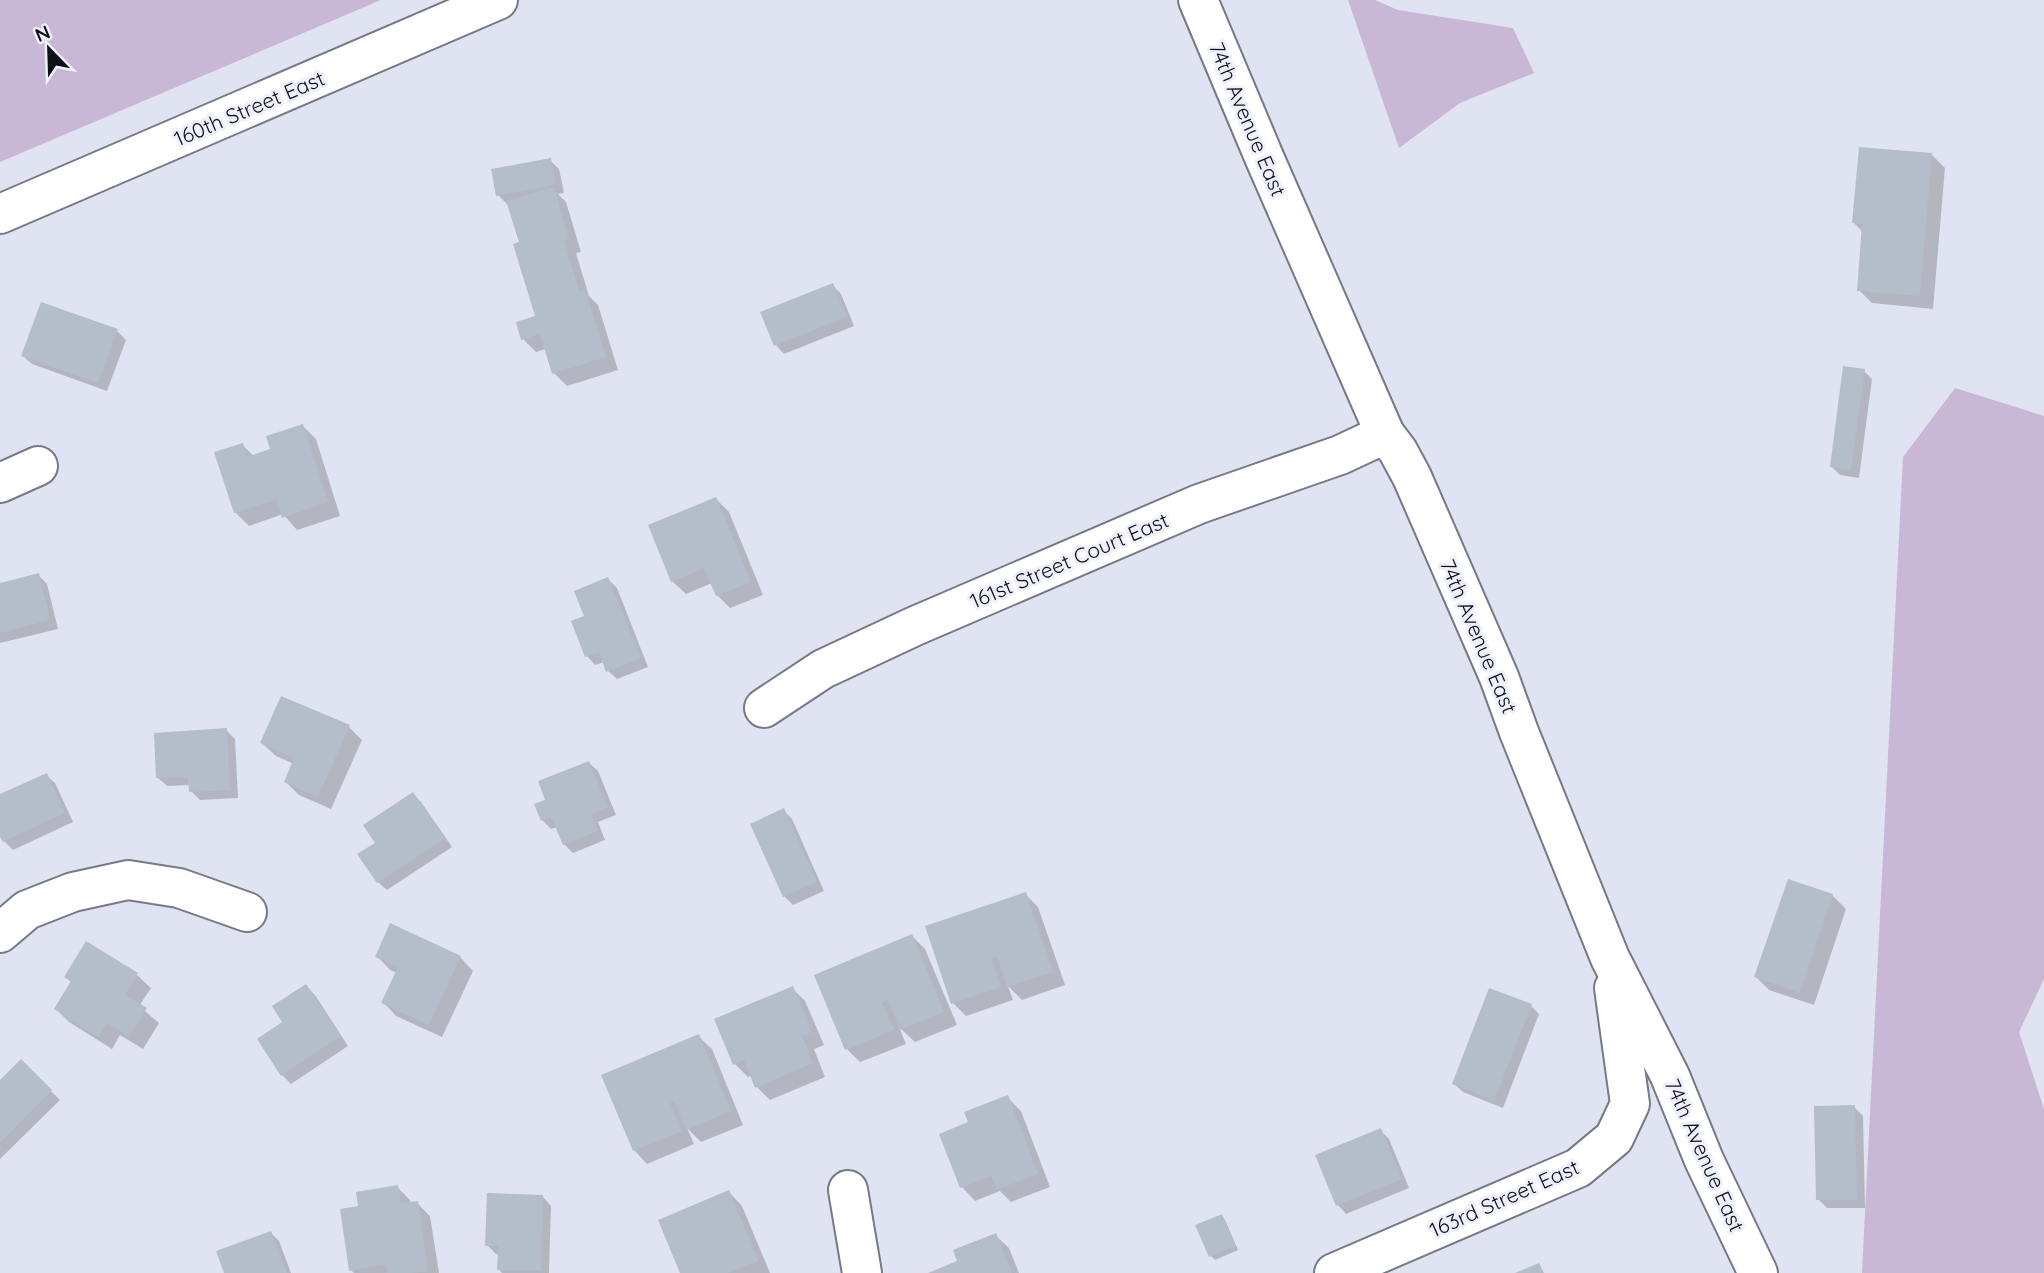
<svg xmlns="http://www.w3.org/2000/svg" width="2044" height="1273" font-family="Quicksand,sans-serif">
	<rect width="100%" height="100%" fill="#e0e4f2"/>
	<g fill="#c9b7d6">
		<path d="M0 0H381L0 162Z"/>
		<path d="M1348 0H1375L1398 10 1513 28 1534 73 1460 103 1399 148Z"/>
		<path d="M1955 388 2044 416V979L2019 1032 2044 1109V1273H1862L1903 457Z"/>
	</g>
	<g fill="#0003">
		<path d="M1931 154 1945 168 1933 309 1872 303 1859 290 1863 232 1854 223Z"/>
		<path d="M550 160 559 169 564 193 558 194 566 202 581 252 576 253 589 296 598 305 618 370 567 386 554 373 546 349 536 352 523 339 537 317 521 243 509 203 507 204 498 195Z"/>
		<path d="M832 285 841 294 854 326 784 354 776 345Z"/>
		<path d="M117 331 126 340 107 391 32 364 23 356Z"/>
		<path d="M1864 371 1872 379 1859 478 1840 475 1831 466Z"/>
		<path d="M303 426 316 439 340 516 297 530 283 514 249 526 235 512 242 445 254 456 273 450Z"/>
		<path d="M716 499 729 512 763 595 730 608 717 595 712 583 686 594 672 581Z"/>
		<path d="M38 575 47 584 58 629 0 643V584Z"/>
		<path d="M608 579 617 588 648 667 617 679 608 671 604 662 595 665 587 656 573 622 586 617Z"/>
		<path d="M349 727 362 740 331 809 299 795 286 782 294 764 276 756 262 743Z"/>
		<path d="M226 730 235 739 238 798 200 800 191 791V785L167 786 158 778Z"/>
		<path d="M589 763 598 771 616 815 598 822 605 840 573 853 564 844 557 827 551 829 542 820 547 801Z"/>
		<path d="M46 775 55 783 73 822 13 850 4 841 0 832V796Z"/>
		<path d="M413 794 421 802 452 847 387 890 378 882V843Z"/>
		<path d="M783 810 792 819 824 891 793 905 784 896Z"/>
		<path d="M1025 894 1038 907 1065 985 1022 1000 1008 986 1013 1000 966 1016 953 1003Z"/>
		<path d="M1832 895 1846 909 1814 1005 1769 990 1756 977Z"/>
		<path d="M912 936 925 949 957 1025 915 1042 899 1027 906 1044 860 1062 847 1049Z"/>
		<path d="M87 943 137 975 151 988 139 1006 159 1023 143 1049 120 1035 112 1049 69 1022 56 1009 72 983 66 977Z"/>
		<path d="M377 956 460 957 473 971 442 1037 396 1016 383 1002 397 973 390 970Z"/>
		<path d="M306 986 315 995 348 1046 291 1084 282 1075 285 1022Z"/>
		<path d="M792 988 805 1001 824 1045 814 1049 825 1077 770 1100 757 1087 752 1075 748 1077 735 1064Z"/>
		<path d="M1531 1006 1539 1014 1503 1108 1463 1092 1454 1084Z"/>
		<path d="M698 1036 712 1049 743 1125 701 1142 687 1128 694 1144 647 1164 634 1150Z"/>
		<path d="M21 1061 60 1100 0 1159V1082Z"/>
		<path d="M1007 1097 1021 1111 1050 1187 1011 1202 1000 1191 975 1201 962 1187 941 1135 970 1123Z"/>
		<path d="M1854 1107 1863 1116 1865 1208H1827L1818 1199Z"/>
		<path d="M1380 1130 1389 1139 1409 1188 1346 1214 1338 1205Z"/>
		<path d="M397 1187 410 1200 411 1204 417 1203 430 1216 439 1273H354L351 1270 360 1208Z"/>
		<path d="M729 1192 742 1206 770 1273H682Z"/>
		<path d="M543 1197 551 1206 549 1273H502L499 1269V1254H496L487 1245Z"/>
		<path d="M1222 1216 1225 1220 1238 1250 1215 1260 1211 1256Z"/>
		<path d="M271 1233 279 1241 291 1273H226Z"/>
		<path d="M995 1235 1009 1248 1019 1273H932L959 1262Z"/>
	</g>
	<g fill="#b4bdca">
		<path d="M1859 147 1932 153 1920 296 1857 291 1862 224 1852 223Z"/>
		<path d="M551 158 556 185 496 196 491 169Z"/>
		<path d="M554 187 569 239 564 240 579 291 585 290 606 357 552 374 540 334 521 340 516 322 535 316 513 244 519 242 506 201Z"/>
		<path d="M833 283 847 317 774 346 760 312Z"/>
		<path d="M41 302 118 329 98 383 21 356Z"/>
		<path d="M1843 366 1865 369 1851 470 1830 467Z"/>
		<path d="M303 424 328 502 282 518 276 500 234 513 214 452 243 443 247 457 270 449 266 436Z"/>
		<path d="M716 497 751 582 716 596 704 568 671 582 648 525Z"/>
		<path d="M39 573 50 620 0 633V583Z"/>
		<path d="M608 577 641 658 606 672 599 652 585 657 571 621 584 616 574 591Z"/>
		<path d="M281 696 350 725 318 797 284 782 294 758 260 743Z"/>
		<path d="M227 728 230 790 189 792 188 777 156 778 154 733Z"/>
		<path d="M589 761 608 807 591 814 598 831 563 845 551 817 541 821 534 804 545 800 538 781Z"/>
		<path d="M47 773 65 813 3 842 0 837V794Z"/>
		<path d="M413 792 445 838 377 883 357 854 375 843 363 825Z"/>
		<path d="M784 808 817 882 783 897 750 824Z"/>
		<path d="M1788 879 1833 894 1800 993 1754 977Z"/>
		<path d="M1026 892 1053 972 1007 987 997 956 991 958 1001 987 951 1004 925 926Z"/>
		<path d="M390 923 461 956 429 1025 381 1003 398 967 375 957Z"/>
		<path d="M912 934 944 1012 900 1030 888 1000 882 1002 894 1030 845 1050 814 975Z"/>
		<path d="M86 941 138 973 125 995 147 1008 129 1037 107 1023 98 1037 54 1009 71 981 64 977Z"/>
		<path d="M306 984 341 1036 281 1076 257 1039 282 1022 272 1006Z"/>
		<path d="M793 986 812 1032 802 1036 813 1063 755 1088 744 1060 733 1065 714 1019Z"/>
		<path d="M1489 988 1532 1004 1494 1101 1452 1084Z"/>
		<path d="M699 1034 731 1111 686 1130 674 1101 670 1103 682 1131 633 1151 601 1075Z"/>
		<path d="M21 1059 52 1090 0 1143V1080Z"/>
		<path d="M1008 1095 1038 1174 997 1190 991 1176 960 1188 939 1134 968 1122 964 1112Z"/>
		<path d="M1855 1105 1857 1200H1816L1814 1106Z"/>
		<path d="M1381 1128 1402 1179 1336 1206 1315 1155Z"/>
		<path d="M398 1185 401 1203 418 1201 428 1271 412 1273H387L386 1265 349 1271 340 1209 358 1206 356 1192Z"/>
		<path d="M729 1190 758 1261 728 1273H680L658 1220Z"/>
		<path d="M487 1193 543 1195 541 1271 497 1270 498 1246H485Z"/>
		<path d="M1222 1214 1236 1246 1209 1257 1195 1225Z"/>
		<path d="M271 1231 287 1273H224L216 1251Z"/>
		<path d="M996 1233 1012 1273H928L957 1261 953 1250Z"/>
		<path d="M1539 1263 1544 1273H1515Z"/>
	</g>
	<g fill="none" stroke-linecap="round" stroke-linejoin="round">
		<defs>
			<g id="minor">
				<path d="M1198 0 1264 157 1385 434 1398 451 1412 477 1499 677 1519 732 1610 958 1670 1076 1704 1160 1758 1273"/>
				<path d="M0 483 38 466"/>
				<path d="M764 708 823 669 915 626 1199 504 1340 455 1385 434"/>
				<path d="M0 933 27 910 73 892 128 880 179 888 247 912"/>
				<path d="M848 1190 862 1273"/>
				<path d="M1334 1273 1578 1168 1614 1138 1630 1104 1614 988"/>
			</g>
			<path id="major" d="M0 214 498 0"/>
		</defs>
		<use href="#minor" stroke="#767986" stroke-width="42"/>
		<use href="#major" stroke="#767986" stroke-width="42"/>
		<use href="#minor" stroke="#fff" stroke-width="38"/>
		<use href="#major" stroke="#fff" stroke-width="38"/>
	</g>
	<g text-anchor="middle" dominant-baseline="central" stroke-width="6" stroke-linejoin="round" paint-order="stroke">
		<g font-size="21" fill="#0e0f14" stroke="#eef1fd">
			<text transform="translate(249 108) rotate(-23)">160th Street East</text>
			<text transform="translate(1248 119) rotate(67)">74th Avenue East</text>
			<text transform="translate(1069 560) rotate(-23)">161st Street Court East</text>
			<text transform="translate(1479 636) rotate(67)">74th Avenue East</text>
			<text transform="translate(1705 1155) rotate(66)">74th Avenue East</text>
			<text transform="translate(1504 1198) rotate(-24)">163rd Street East</text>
		</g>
	</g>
	<g transform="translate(49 49) rotate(337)" stroke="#eef1fd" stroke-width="5" paint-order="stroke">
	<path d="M0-5L12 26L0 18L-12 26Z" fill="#0e0f14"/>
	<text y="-10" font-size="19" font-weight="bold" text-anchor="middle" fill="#0e0f14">N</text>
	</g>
</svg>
